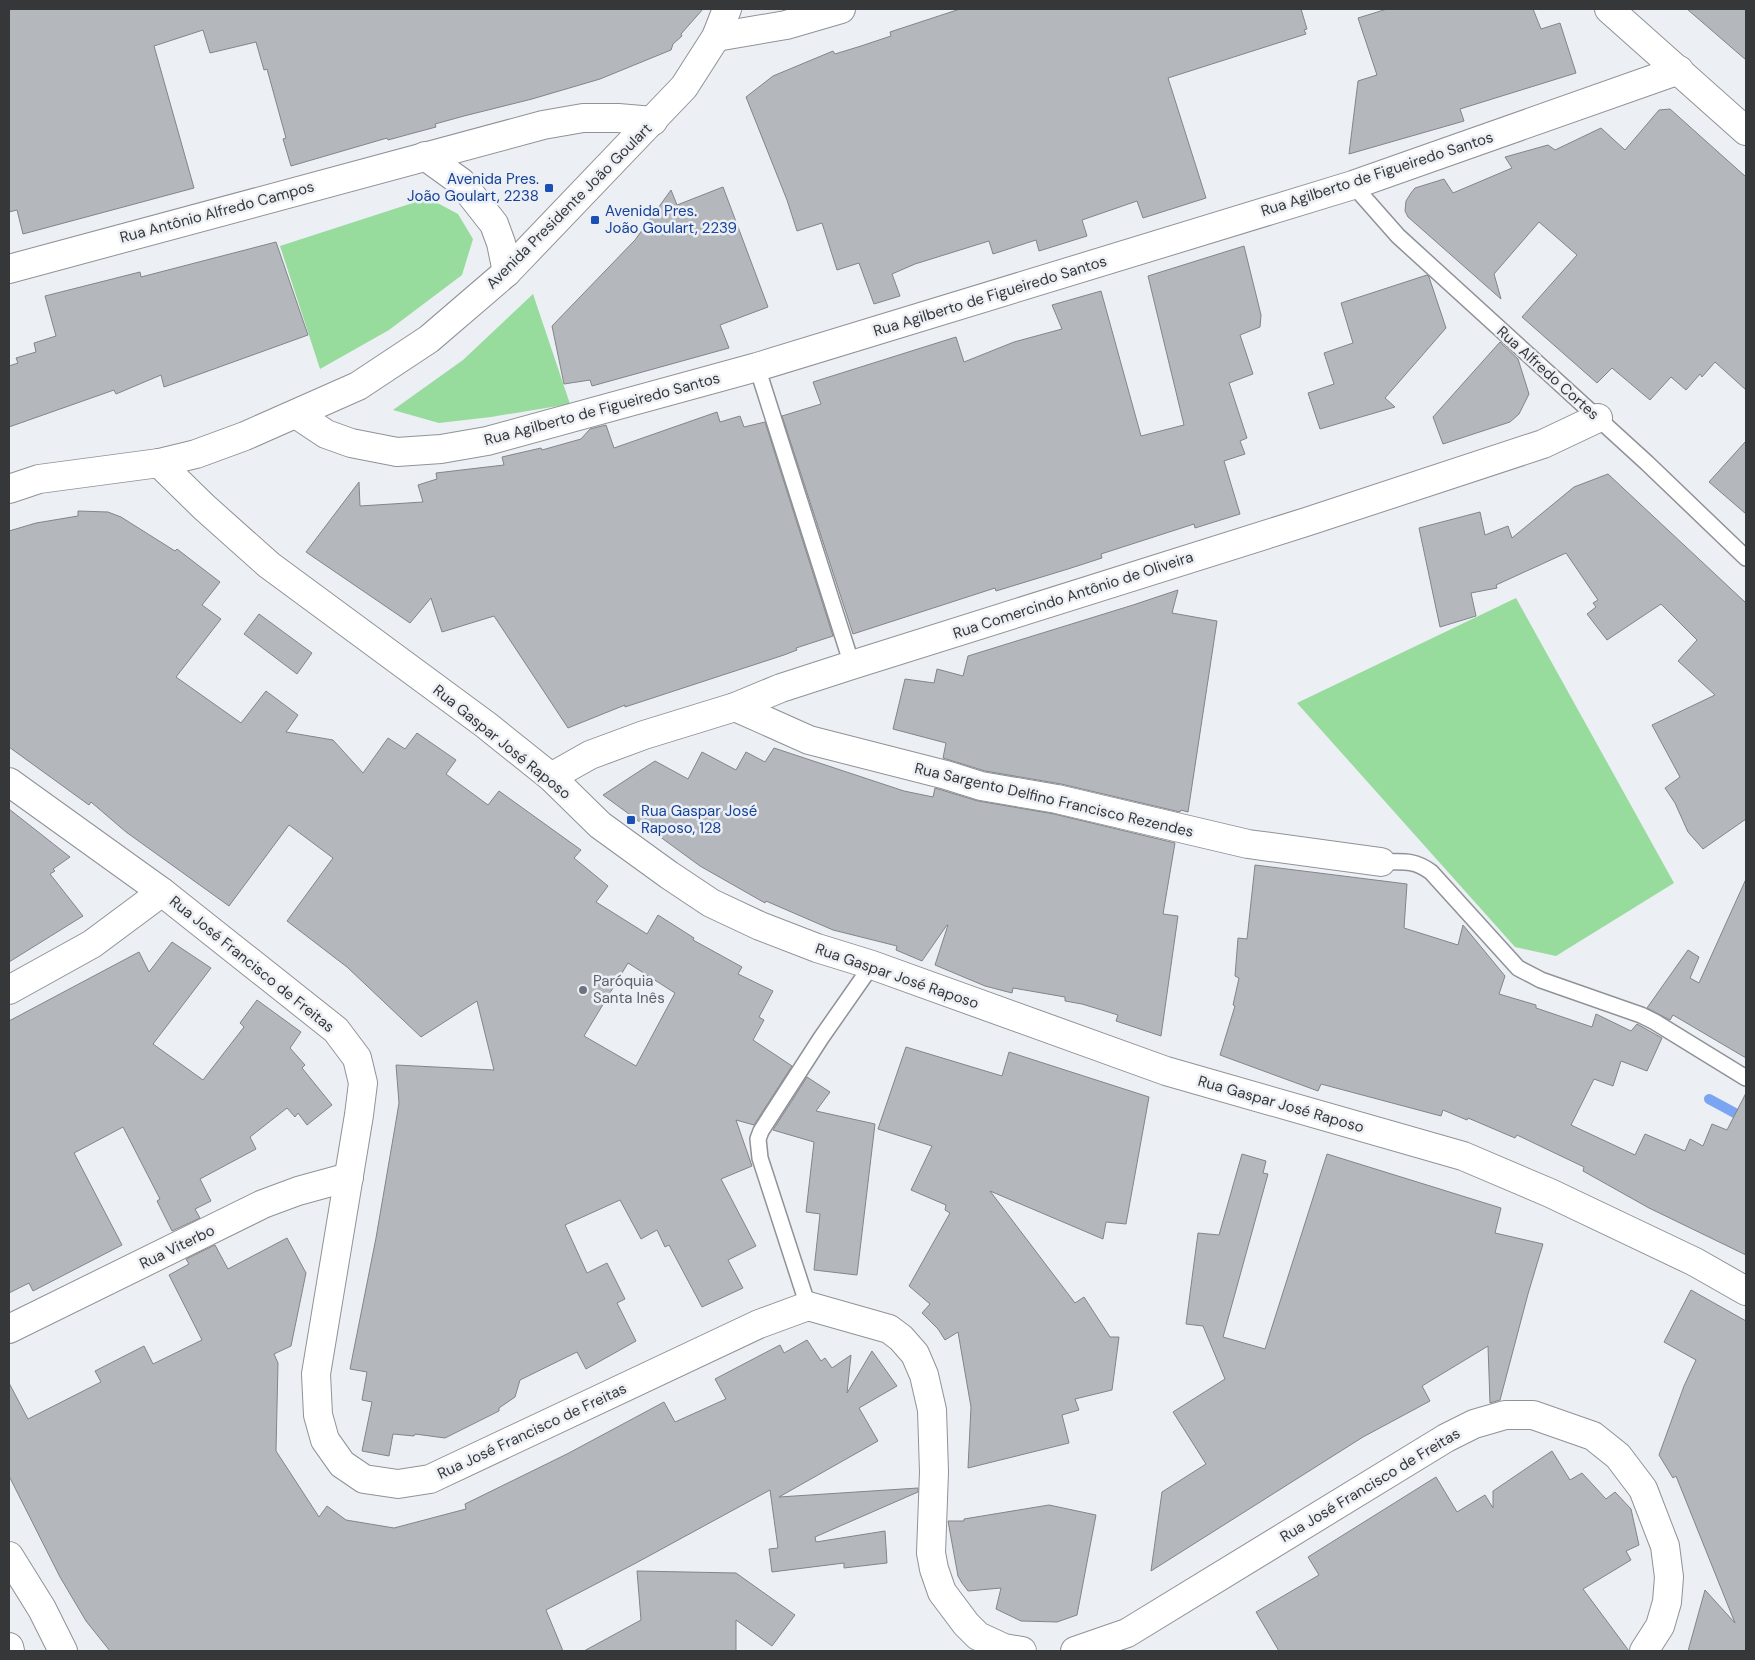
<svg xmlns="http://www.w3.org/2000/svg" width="1755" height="1660" font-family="'DM Sans',sans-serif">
	<rect width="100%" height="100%" fill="#eceff4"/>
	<g fill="#97db9d">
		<path d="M428 198 458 214 473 239 462 275 389 330 320 369 280 246Z"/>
		<path d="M533 294 570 404 491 417 439 423 393 410 463 360Z"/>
		<path d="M1516 598 1674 883 1556 956 1515 947 1297 703Z"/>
	</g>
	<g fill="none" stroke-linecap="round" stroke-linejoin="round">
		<path stroke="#7ba4f3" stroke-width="10" d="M1709 1099 1746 1119"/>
	</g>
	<g fill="#b4b7bc" stroke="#82858a" fill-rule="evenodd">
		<path d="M9 9H703L681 34 682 36 673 44 671 50 600 79 532 99 464 116 435 124 436 127 410 134 388 140 387 138 291 166 283 139 286 138 267 69 264 70 256 42 210 53 203 30 154 46 194 188 23 234 17 210 9 212Z"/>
		<path d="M960 9H1301L1307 29 1304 30 1306 34 1168 78 1206 198 1143 218 1137 201 1082 220 1087 236 1039 251 1036 240 993 254 989 241 915 264 892 274 900 296 874 304 859 263 837 270 822 223 797 231 787 200 746 97 773 76 833 51 835 54 861 46 891 36 890 32Z"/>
		<path d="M1387 9H1533L1541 29 1560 23 1576 73 1460 109 1464 121 1349 154 1358 81 1377 75 1358 18Z"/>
		<path d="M1687 9H1746V60Z"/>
		<path d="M1670 109 1746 177V390L1715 362 1702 377 1700 374 1686 390 1671 377 1650 400 1612 368 1597 383 1522 317 1577 255 1539 222 1494 274 1501 299 1408 217 1405 211 1406 201 1411 193 1415 188 1444 179 1453 193 1512 168 1505 157 1548 145 1555 150 1601 128 1625 150 1659 110Z"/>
		<path d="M723 187 768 307 720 325 729 348 592 386 590 380 564 384 552 326 635 240 671 190 677 205Z"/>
		<path d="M276 242 308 335 164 387 161 375 116 394 114 390 9 427V366L18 363 16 358 36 352 34 343 56 336 45 296 140 272 141 277Z"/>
		<path d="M1244 246 1261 315 1260 327 1240 335 1253 374 1229 383 1247 438 1240 441 1245 454 1224 461 1240 514 1195 528 1194 524 1101 554 1102 558 1068 569 996 591 995 588 853 634 782 416 821 404 813 382 956 337 964 362 1014 342 1062 329 1052 305 1101 291 1141 436 1184 425 1148 276Z"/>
		<path d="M1427 275 1429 277 1446 328 1385 398 1395 407 1320 429 1308 393 1334 384 1324 353 1353 343 1341 303Z"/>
		<path d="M1500 342 1518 359 1529 394 1519 414 1510 422 1443 444 1433 417Z"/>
		<path d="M717 412 720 422 740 416 744 427 765 422 833 636 796 648 797 650 784 655 625 707V705L568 728 494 616 442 632 431 598 410 623 306 552 359 482 360 506 423 502 418 485 437 479 436 473 504 465 502 457 541 448 542 450 581 439 590 429 606 425 614 448Z"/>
		<path d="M1746 441V514L1709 482Z"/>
		<path d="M1608 474 1746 603V819L1703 849 1688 832 1675 803 1665 788 1680 777 1652 725 1715 695 1678 661 1697 640 1661 604 1607 640 1587 614 1596 607 1593 603 1598 600 1566 553 1496 585 1497 588 1471 593 1476 616 1440 627 1419 528 1480 512 1485 535 1508 526 1512 538 1574 487Z"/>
		<path d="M78 511 108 512 121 517 175 551 177 549 220 582 202 605 221 619 176 677 241 723 266 691 298 715 286 732 333 740 363 773 388 738 405 749 417 733 456 760 446 774 488 805 499 791 581 850 574 858 608 886 596 902 647 934 658 915 694 938 693 940 742 967 738 974 773 991 759 1017 764 1020 753 1040 792 1066 754 1125 736 1120 752 1166 721 1179 756 1246 728 1260 743 1288 702 1307 669 1245 665 1247 657 1230 641 1239 620 1200 565 1225 587 1273 607 1263 625 1299 617 1303 636 1341 586 1369 577 1352 520 1380 515 1397 499 1408V1411L445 1438 415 1434 414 1436 393 1434 389 1456 362 1451 372 1402 362 1400 367 1372 350 1369 376 1238 395 1127 399 1103 396 1065 494 1070 477 1001 421 1037 347 967 287 921 333 858 289 825 229 906 126 832 91 802 89 805 9 747V531L36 523 78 516ZM628 963 675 993 636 1066 584 1036Z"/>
		<path d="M1178 590 1172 613 1217 621 1188 812 1181 810 1180 812 1061 784 985 771 943 758 946 743 893 729 905 679 934 683 937 669 963 676 968 656 1133 605Z"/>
		<path d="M259 614 312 653 297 674 244 634Z"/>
		<path d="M774 748 904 791 933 797 935 788 978 801 1054 814 1175 843 1163 914 1178 916 1161 1036 1116 1021 1118 1015 1082 1004 1065 1001V997L1013 988 1012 993 985 986 935 965 948 925H947L922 961 896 950 897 946 833 930 766 901 765 903 700 866 603 795 655 761 688 779 702 752 736 770 746 752 765 762Z"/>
		<path d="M9 809 70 857 53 869 55 871 50 874 83 916 9 962Z"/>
		<path d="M1255 865 1407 884 1404 928 1458 945 1463 925 1505 976 1499 994 1536 1005V1008L1592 1027 1596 1014 1631 1031 1637 1024 1662 1038 1647 1071 1621 1061 1613 1086 1594 1079 1571 1125 1635 1155 1645 1134 1685 1151 1690 1139 1703 1146 1712 1124 1727 1130 1746 1093V1255L1649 1208 1583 1171 1584 1167 1517 1135 1515 1138 1468 1118 1467 1120 1443 1110 1441 1116 1321 1084 1318 1091 1220 1055 1235 1006 1233 1005 1239 978 1235 976 1238 938 1247 939Z"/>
		<path d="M1746 879V1058L1673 1015 1670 1020 1647 1008 1688 950 1699 957 1690 978 1699 983Z"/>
		<path d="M172 942 211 968 153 1044 203 1080 244 1027 240 1023 257 1000 301 1032 290 1048 305 1065 302 1068 332 1105 307 1125 298 1113 295 1117 287 1108 250 1137 256 1149 200 1179 211 1201 195 1209 200 1218 172 1231 157 1201 160 1199 123 1127 74 1153 122 1245 33 1291 29 1283 9 1293V1021L139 952 149 972Z"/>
		<path d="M906 1047 1002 1076 1009 1052 1149 1097 1126 1224 1106 1222 1103 1239 990 1191 1075 1303 1084 1297 1110 1337H1119L1112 1390 1075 1399 1079 1410 1062 1415 1069 1443 968 1468 971 1407 958 1332 945 1340 938 1329 922 1313 930 1304 909 1286 950 1213 945 1210 946 1205 911 1190 932 1146 878 1129Z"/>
		<path d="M807 1077 830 1092 816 1111 875 1124 857 1275 814 1270 820 1214 806 1212 814 1142 773 1130Z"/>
		<path d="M1242 1154 1266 1161 1263 1173 1268 1174 1223 1337 1265 1349 1327 1154 1501 1208 1495 1233 1543 1244 1528 1294 1500 1400 1490 1403 1488 1346 1422 1386 1430 1401 1363 1437 1151 1571 1162 1492 1206 1464 1173 1412 1225 1379 1203 1326 1186 1324 1198 1233 1219 1235Z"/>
		<path d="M287 1238 306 1273 291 1346 274 1354 278 1363 276 1451 319 1517 327 1506 346 1520 394 1528 466 1509 465 1504 567 1454 664 1402 675 1422 726 1399 715 1379 780 1345 784 1353 807 1340 821 1361 825 1358 832 1368 851 1355 847 1393 872 1351 897 1386 859 1408 878 1441 779 1497 918 1488V1492L815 1537 816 1542 885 1531 887 1563 844 1568V1563L772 1572 769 1549 778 1548 770 1490 636 1563 546 1610 563 1651H110L86 1621 60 1577 9 1476V1383L28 1419 101 1382 95 1371 144 1346 153 1364 202 1340 169 1275 189 1264 186 1259 215 1245 228 1269Z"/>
		<path d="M1691 1290 1746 1321V1651H1688L1705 1590 1735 1623 1676 1476 1673 1478 1659 1455 1684 1386 1696 1360 1664 1342Z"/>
		<path d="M1552 1451 1570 1480 1582 1473 1606 1499 1615 1492 1631 1509 1639 1545 1626 1551 1631 1560 1583 1589 1629 1651H1279L1256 1612 1319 1575 1308 1557 1436 1477 1457 1512 1485 1495 1493 1508V1491Z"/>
		<path d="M1049 1505 1096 1515 1077 1615 1057 1622 1021 1621 996 1609 1001 1588 968 1591 962 1583 958 1576 948 1521H964V1519Z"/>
		<path d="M637 1571 736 1573 795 1615 772 1646 736 1620V1651H584L641 1620Z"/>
	</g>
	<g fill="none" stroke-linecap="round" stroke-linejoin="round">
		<defs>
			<g id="service">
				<path d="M1353 185 1398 236 1647 463 1746 558"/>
				<path d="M757 367 852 665"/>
				<path d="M1381 862C1402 862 1413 859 1431 872L1518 968 1541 980 1641 1015 1655 1022 1746 1078"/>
				<path d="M808 1306 760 1158 758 1139 761 1131 821 1038 872 965"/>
			</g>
			<g id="minor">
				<path d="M1609 9 1746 131"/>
				<path d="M716 37 786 25 841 9"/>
				<path d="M425 156 461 182 494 224 501 243 507 272"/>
				<path d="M9 269 543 125 583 118H618L653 121"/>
				<path d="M296 414 326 434 351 443 397 452 441 449 487 441 757 367 1353 185 1679 70"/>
				<path d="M159 463 204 507 269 565 486 725 551 777 600 825 669 875 711 903 760 926 817 948 872 965 1166 1071 1463 1156 1550 1193 1695 1262 1746 1291"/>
				<path d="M735 707 809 740 946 775 981 786 1057 799 1248 844 1381 862"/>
				<path d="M551 777 590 755 644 735 735 707 781 688 852 665 1306 522 1543 444 1598 418"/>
				<path d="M9 782 162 892 336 1030 357 1058 363 1083 359 1115 316 1374 318 1415 325 1440 342 1464 364 1479 398 1484 430 1479 759 1324 808 1306 889 1329 901 1338 915 1354 924 1375 932 1410 934 1472 931 1553 934 1569 942 1592 966 1624 978 1636 1004 1648 1022 1651"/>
				<path d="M9 990 92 944 162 892"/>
				<path d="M9 1329 263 1204 298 1191 349 1177"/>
				<path d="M1075 1651 1127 1633 1446 1438 1474 1424 1505 1415H1533L1593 1436 1618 1456 1643 1489 1665 1546 1669 1577 1667 1602 1660 1626 1644 1651"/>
			</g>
			<g id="tertiary">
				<path d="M9 489 39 479 159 463 196 454 245 436 358 386 429 339 507 272 684 87 716 37 727 9"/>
				<path d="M9 1556 42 1609 63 1651"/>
				<path d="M9 1647 10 1651"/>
			</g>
		</defs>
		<use href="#service" stroke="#8f9297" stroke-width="18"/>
		<use href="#minor" stroke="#8f9297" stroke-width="30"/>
		<use href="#tertiary" stroke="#8f9297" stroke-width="30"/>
		<use href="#service" stroke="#fff" stroke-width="15"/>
		<use href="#minor" stroke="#fff" stroke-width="28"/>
		<use href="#tertiary" stroke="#fff" stroke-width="28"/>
	</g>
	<g fill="#1a4fb4" stroke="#eceff4" stroke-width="2">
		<rect x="544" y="183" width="10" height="10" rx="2.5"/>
		<rect x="590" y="215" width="10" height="10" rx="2.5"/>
		<rect x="626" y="815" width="10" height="10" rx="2.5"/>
	</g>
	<circle fill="#6b7280" stroke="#eceff4" stroke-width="2" cx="583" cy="990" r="5"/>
	<g text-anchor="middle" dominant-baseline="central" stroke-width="5" stroke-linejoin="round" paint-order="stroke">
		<g font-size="15" fill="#363739" stroke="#eceff4">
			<text transform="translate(1377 174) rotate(-18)">Rua Agilberto de Figueiredo Santos</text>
			<text transform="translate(569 206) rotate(-45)">Avenida Presidente João Goulart</text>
			<text transform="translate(217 212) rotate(-15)">Rua Antônio Alfredo Campos</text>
			<text transform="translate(990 296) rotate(-17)">Rua Agilberto de Figueiredo Santos</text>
			<text transform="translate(1548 373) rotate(42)">Rua Alfredo Cortes</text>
			<text transform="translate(602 409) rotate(-15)">Rua Agilberto de Figueiredo Santos</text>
			<text transform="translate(1073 595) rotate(-18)">Rua Comercindo Antônio de Oliveira</text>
			<text transform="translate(502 742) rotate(39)">Rua Gaspar José Raposo</text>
			<text transform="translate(1054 800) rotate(13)">Rua Sargento Delfino Francisco Rezendes</text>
			<text transform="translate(252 964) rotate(39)">Rua José Francisco de Freitas</text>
			<text transform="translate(897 976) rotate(19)">Rua Gaspar José Raposo</text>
			<text transform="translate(1281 1104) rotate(16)">Rua Gaspar José Raposo</text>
			<text transform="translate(177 1247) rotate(-26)">Rua Viterbo</text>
			<text transform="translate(532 1431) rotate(-25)">Rua José Francisco de Freitas</text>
			<text transform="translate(1370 1485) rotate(-31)">Rua José Francisco de Freitas</text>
		</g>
		<g font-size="15" fill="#164399" stroke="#eceff4" text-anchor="start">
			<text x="539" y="179" text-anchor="end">Avenida Pres.<tspan x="539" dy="17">João Goulart, 2238</tspan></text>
			<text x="605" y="211">Avenida Pres.<tspan x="605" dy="17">João Goulart, 2239</tspan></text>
			<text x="641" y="811">Rua Gaspar José<tspan x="641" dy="17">Raposo, 128</tspan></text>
		</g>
		<g font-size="15" fill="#5b616d" stroke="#eceff4" text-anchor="start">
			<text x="593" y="981">Paróquia<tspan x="593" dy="17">Santa Inês</tspan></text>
		</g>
	</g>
	<rect width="1755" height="1660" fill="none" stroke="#363739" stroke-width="20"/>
</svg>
